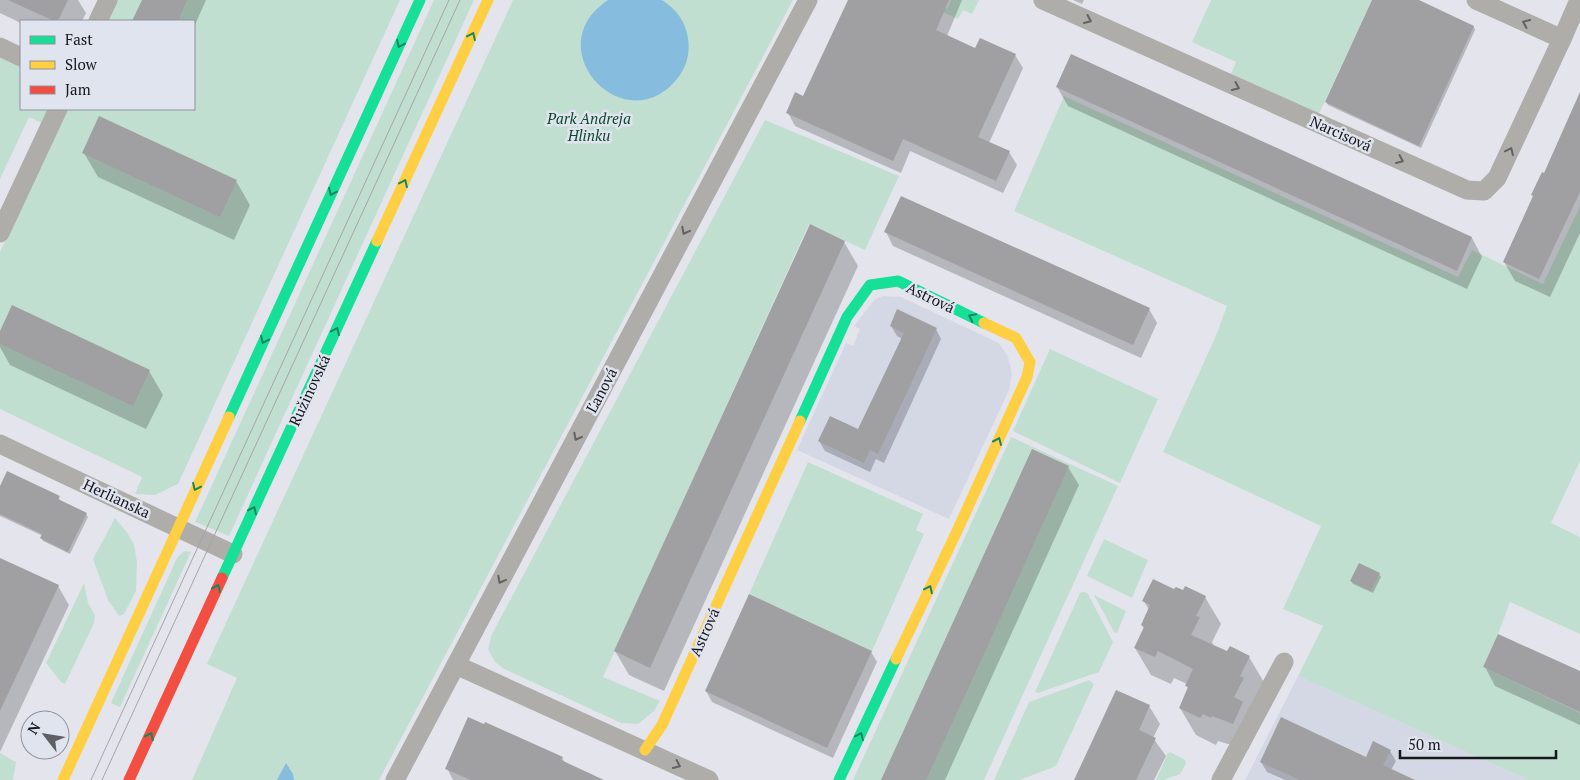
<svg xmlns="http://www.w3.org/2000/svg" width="1580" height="780" font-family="'PT Serif',serif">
	<rect width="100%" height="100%" fill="#e4e5ec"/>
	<g fill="#d4d8e5">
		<path d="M883 296 901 297 999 343 1008 357 1012 374 1009 390 949 519 797 450 846 343 853 346 860 329 854 326 875 299Z"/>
		<path d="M1298 676 1528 780H1245Z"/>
	</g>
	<g fill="#c1dfd0">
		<path d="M102 0H400L178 484 155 495 135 494 142 477 0 409V252L65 109H194V21H105Z"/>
		<path d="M434 0H474L229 536 195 522Z"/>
		<path d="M513 0H793L379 780H192L237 678 207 664Z"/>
		<path d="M916 0H927L947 9 951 0H979L972 14 963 10 958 19Z"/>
		<path d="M1211 0H1372L1317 118 1229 79 1236 62 1192 42Z"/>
		<path d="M0 53 21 63V109H50L43 124 29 117 0 179Z"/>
		<path d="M1064 96 1458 277 1472 250 1543 284 1580 206V461L1551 523 1580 537V634L1510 602 1498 634 1483 667 1580 713V780H1528L1298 676 1323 626 1283 609 1321 526 1163 452 1215 338 1227 306 1014 211Z"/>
		<path d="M765 120 899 176 865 250 809 224 603 677 660 701 654 711 638 724 621 723 504 669 495 662 488 649 492 634Z"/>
		<path d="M1050 349 1158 399 1120 483 1013 431Z"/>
		<path d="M1011 437 1118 486 984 780H853Z"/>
		<path d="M808 462 923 514 916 530 924 534 872 651 749 594Z"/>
		<path d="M115 518 126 531 134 544 137 563 136 591 124 614 119 616 108 600 93 559Z"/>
		<path d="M1104 539 1148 560 1132 598 1087 576Z"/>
		<path d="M186 551 191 552 120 707 111 703 177 558 183 552Z"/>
		<path d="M84 583 88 603 95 615 94 623 65 684 61 682 46 663Z"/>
		<path d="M1084 592 1088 594 1113 642 1099 672 1038 693 1035 692 1080 593Z"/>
		<path d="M1094 595 1126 611 1117 633 1114 632Z"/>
		<path d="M1089 680 1094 684 1056 766 1020 780H994L1029 702Z"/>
		<path d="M1170 752 1185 760 1186 764 1180 774 1164 780H1156L1168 753Z"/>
		<path d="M0 753 16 762 13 780H0Z"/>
	</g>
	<g fill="#86bcde">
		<path d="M608 0C625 0 644 0 661 0 665 1 667 4 670 6 690 22 695 54 680 75 629 147 534 49 608 0Z"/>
		<path d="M286 763 293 774 294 780H277Z"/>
	</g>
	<g fill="#0003">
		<path d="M0 0H78L86 13 82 21H21V23L0 13Z"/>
		<path d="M143 0H206L194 27V21H133Z"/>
		<path d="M849 0H962L947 36 976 49 980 39 1015 55 1023 68 989 143 1009 152 1017 165 1003 193 910 151 901 173 795 126 788 113 804 98Z"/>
		<path d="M1073 0H1084L1082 4Z"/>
		<path d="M1373 0H1416L1474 27 1475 30 1421 148 1328 105 1326 102Z"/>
		<path d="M1071 55 1472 238 1482 257 1467 289 1068 106 1057 87Z"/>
		<path d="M1580 97V233L1550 297 1515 281 1504 262Z"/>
		<path d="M84 153 236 181 250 205 234 240 98 177Z"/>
		<path d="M886 232 1149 309 1157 323 1141 358 893 246Z"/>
		<path d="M844 242 858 266 664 691 629 675 615 651Z"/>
		<path d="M891 326 936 329 941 339 884 463 876 459 870 472 825 451 819 441 859 430 902 339 897 336Z"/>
		<path d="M0 334 149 371 163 395 146 429 10 365 0 347Z"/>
		<path d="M1068 467 1079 485 945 780H882Z"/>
		<path d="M0 489 59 497 60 502 86 514 88 517 70 554 43 541 41 538 43 536 0 516Z"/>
		<path d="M0 559 58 586 69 605 0 752Z"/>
		<path d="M1379 574 1381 577 1373 593 1353 584 1351 581Z"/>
		<path d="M1186 588 1205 597 1221 624 1212 642 1214 646 1227 653 1249 657 1265 684 1258 730 1248 750 1218 741 1216 745 1196 735 1180 708 1188 690 1187 684 1174 678 1171 684 1151 675 1135 648 1144 629 1142 625 1149 610 1144 601 1174 591 1184 592Z"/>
		<path d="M871 652 877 662 833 758 712 702 706 691Z"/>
		<path d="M1485 667 1580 672V725L1495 686Z"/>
		<path d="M1116 692 1149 706 1160 724 1153 738 1166 756 1154 780H1075Z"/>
		<path d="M1390 751 1396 761 1391 770 1412 780H1285L1267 772 1261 762 1366 759Z"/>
		<path d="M562 758 566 764 602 780H453L447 768Z"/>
	</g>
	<g fill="#a09fa2">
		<path d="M8 0H68L58 21H54Z"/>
		<path d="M142 0H187L178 21H132Z"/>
		<path d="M848 0H949L936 30 975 48 980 38 1016 54 978 137 1010 151 996 181 903 139 893 161 786 113 795 92 803 96Z"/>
		<path d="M1372 0H1419L1474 26 1419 146 1325 102Z"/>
		<path d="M1071 54 1472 237 1457 271 1056 87Z"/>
		<path d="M1580 92V192L1539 279 1503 262 1533 196 1531 195 1542 172 1544 173Z"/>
		<path d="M99 116 237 180 220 217 82 153Z"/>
		<path d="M901 196 1150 308 1133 345 884 232Z"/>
		<path d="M810 224 845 241 650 668 614 651Z"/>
		<path d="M12 305 150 370 133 406 0 344V331Z"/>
		<path d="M897 309 937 328 878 454 870 450 864 463 818 441 830 416 858 429 904 333 890 326Z"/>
		<path d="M1032 449 1069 466 978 667 926 780H881Z"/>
		<path d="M7 471 60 496 58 499 87 513 68 552 40 538 42 534 0 514V486Z"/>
		<path d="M0 558 59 585 0 711Z"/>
		<path d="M1359 563 1380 573 1371 591 1350 581Z"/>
		<path d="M1153 579 1174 589 1176 587 1183 590 1185 586 1206 596 1196 616 1200 617 1191 635 1227 651 1230 646 1250 656 1240 676 1244 678 1234 697 1243 702 1233 724 1212 716 1211 718 1203 714 1200 718 1179 708 1188 687 1185 686 1193 669 1158 651 1155 657 1134 648 1144 627 1141 625 1150 605 1142 601Z"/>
		<path d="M749 594 872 651 827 748 705 691Z"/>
		<path d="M1498 634 1580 671V712L1483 667Z"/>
		<path d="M1116 690 1150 705 1139 730 1156 738 1136 780H1074Z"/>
		<path d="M468 717 484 724 485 722 563 757 561 760 604 780H471L445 769Z"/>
		<path d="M1281 717 1366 757 1373 741 1391 750 1383 765 1415 780H1300L1260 762Z"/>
	</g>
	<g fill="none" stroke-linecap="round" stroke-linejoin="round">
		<g stroke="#aeada9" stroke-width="19">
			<path d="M1043 0 1467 190 1484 191 1497 178 1562 39 1476 0"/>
			<path d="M98 21 108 0"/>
			<path d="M1562 39 1579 0"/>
			<path d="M0 47 21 57"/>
			<path d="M0 233 58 109"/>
			<path d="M0 444 233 554"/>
			<path d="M456 665 709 780"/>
			<path d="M395 780 808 0"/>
			<path d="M1221 780 1284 662"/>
		</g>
		<g stroke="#16e098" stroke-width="11">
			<path d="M229 417 420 0"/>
			<path d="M800 421 847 317 870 285 898 281 984 323"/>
			<path d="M222 578 377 241"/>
			<path d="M839 780 896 659"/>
		</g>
		<g stroke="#ffcf43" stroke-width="11">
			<path d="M377 241 488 0"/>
			<path d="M896 659 958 529 1027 377 1030 362 1016 338 984 323"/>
			<path d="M645 750 662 725 800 421"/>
			<path d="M63 780 229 417"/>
		</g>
		<path stroke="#f24e42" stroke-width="11" d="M129 780 222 578"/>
		<g stroke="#a7a5a5" stroke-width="1">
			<path d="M91 780 449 0"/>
			<path d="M102 780 460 0"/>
		</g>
	</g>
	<defs><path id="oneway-chevron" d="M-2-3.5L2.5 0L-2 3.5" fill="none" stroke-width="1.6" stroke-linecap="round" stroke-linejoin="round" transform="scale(1.25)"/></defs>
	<g stroke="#626262">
		<use href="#oneway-chevron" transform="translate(1088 20) rotate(24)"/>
		<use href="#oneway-chevron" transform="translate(1526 23) rotate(-156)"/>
		<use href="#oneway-chevron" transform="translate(1236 87) rotate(24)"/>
		<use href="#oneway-chevron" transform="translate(1510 151) rotate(-65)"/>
		<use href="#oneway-chevron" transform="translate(1400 160) rotate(24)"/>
		<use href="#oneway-chevron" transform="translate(685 231) rotate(118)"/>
		<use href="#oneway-chevron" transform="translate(577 437) rotate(118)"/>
		<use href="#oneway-chevron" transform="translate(501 580) rotate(118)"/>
		<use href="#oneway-chevron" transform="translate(677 765) rotate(25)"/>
	</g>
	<g stroke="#168660">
		<use href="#oneway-chevron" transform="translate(472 36) rotate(-65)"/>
		<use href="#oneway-chevron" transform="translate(400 44) rotate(115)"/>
		<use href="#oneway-chevron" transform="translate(404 183) rotate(-65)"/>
		<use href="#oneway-chevron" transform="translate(332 192) rotate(115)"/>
		<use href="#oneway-chevron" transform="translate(972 317) rotate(-154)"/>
		<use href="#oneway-chevron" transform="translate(336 331) rotate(-65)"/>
		<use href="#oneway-chevron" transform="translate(264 340) rotate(115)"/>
		<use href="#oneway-chevron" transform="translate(998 441) rotate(-66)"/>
		<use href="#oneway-chevron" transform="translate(196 487) rotate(115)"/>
		<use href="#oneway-chevron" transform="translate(253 510) rotate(-65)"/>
		<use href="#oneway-chevron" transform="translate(217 588) rotate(-65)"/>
		<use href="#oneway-chevron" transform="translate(929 589) rotate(-64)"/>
		<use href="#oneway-chevron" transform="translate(150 736) rotate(-65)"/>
		<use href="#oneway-chevron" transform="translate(860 736) rotate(-65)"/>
	</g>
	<g text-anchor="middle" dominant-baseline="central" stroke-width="5" stroke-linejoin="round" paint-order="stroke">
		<g font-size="15" font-style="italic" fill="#0c4a2d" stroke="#e0e4ef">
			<text x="589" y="118">Park Andreja<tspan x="589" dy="17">Hlinku</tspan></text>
		</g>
		<g font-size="15" fill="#17181c" stroke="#e0e4ef">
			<text transform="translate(1341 133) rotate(24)">Narcisová</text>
			<text transform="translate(931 297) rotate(26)">Astrová</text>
			<text transform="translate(309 390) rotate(-65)">Ružinovská</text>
			<text transform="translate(601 390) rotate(-62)">Ľanová</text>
			<text transform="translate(117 498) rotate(25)">Herlianska</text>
			<text transform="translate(704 632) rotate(-66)">Astrová</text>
		</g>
	</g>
	<rect x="20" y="20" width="175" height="90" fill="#e0e4ef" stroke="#90929b"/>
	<rect x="30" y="36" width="25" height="8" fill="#16e098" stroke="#90929b"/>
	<text x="65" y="45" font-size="15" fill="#17181c">Fast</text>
	<rect x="30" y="61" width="25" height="8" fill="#ffcf43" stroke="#90929b"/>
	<text x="65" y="70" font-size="15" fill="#17181c">Slow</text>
	<rect x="30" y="86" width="25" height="8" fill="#f24e42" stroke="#90929b"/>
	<text x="65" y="95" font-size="15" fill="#17181c">Jam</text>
	<g transform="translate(45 735) rotate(301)"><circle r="24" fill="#e0e4ef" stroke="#90929b"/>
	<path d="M0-4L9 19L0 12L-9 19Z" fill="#5f6065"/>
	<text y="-8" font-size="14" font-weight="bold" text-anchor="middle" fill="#17181c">N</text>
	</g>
	<path d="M1400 750v8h156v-8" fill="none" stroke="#17181c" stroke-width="2.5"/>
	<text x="1408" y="750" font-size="15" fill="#17181c" stroke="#e0e4ef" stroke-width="4" paint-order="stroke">50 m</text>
</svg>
